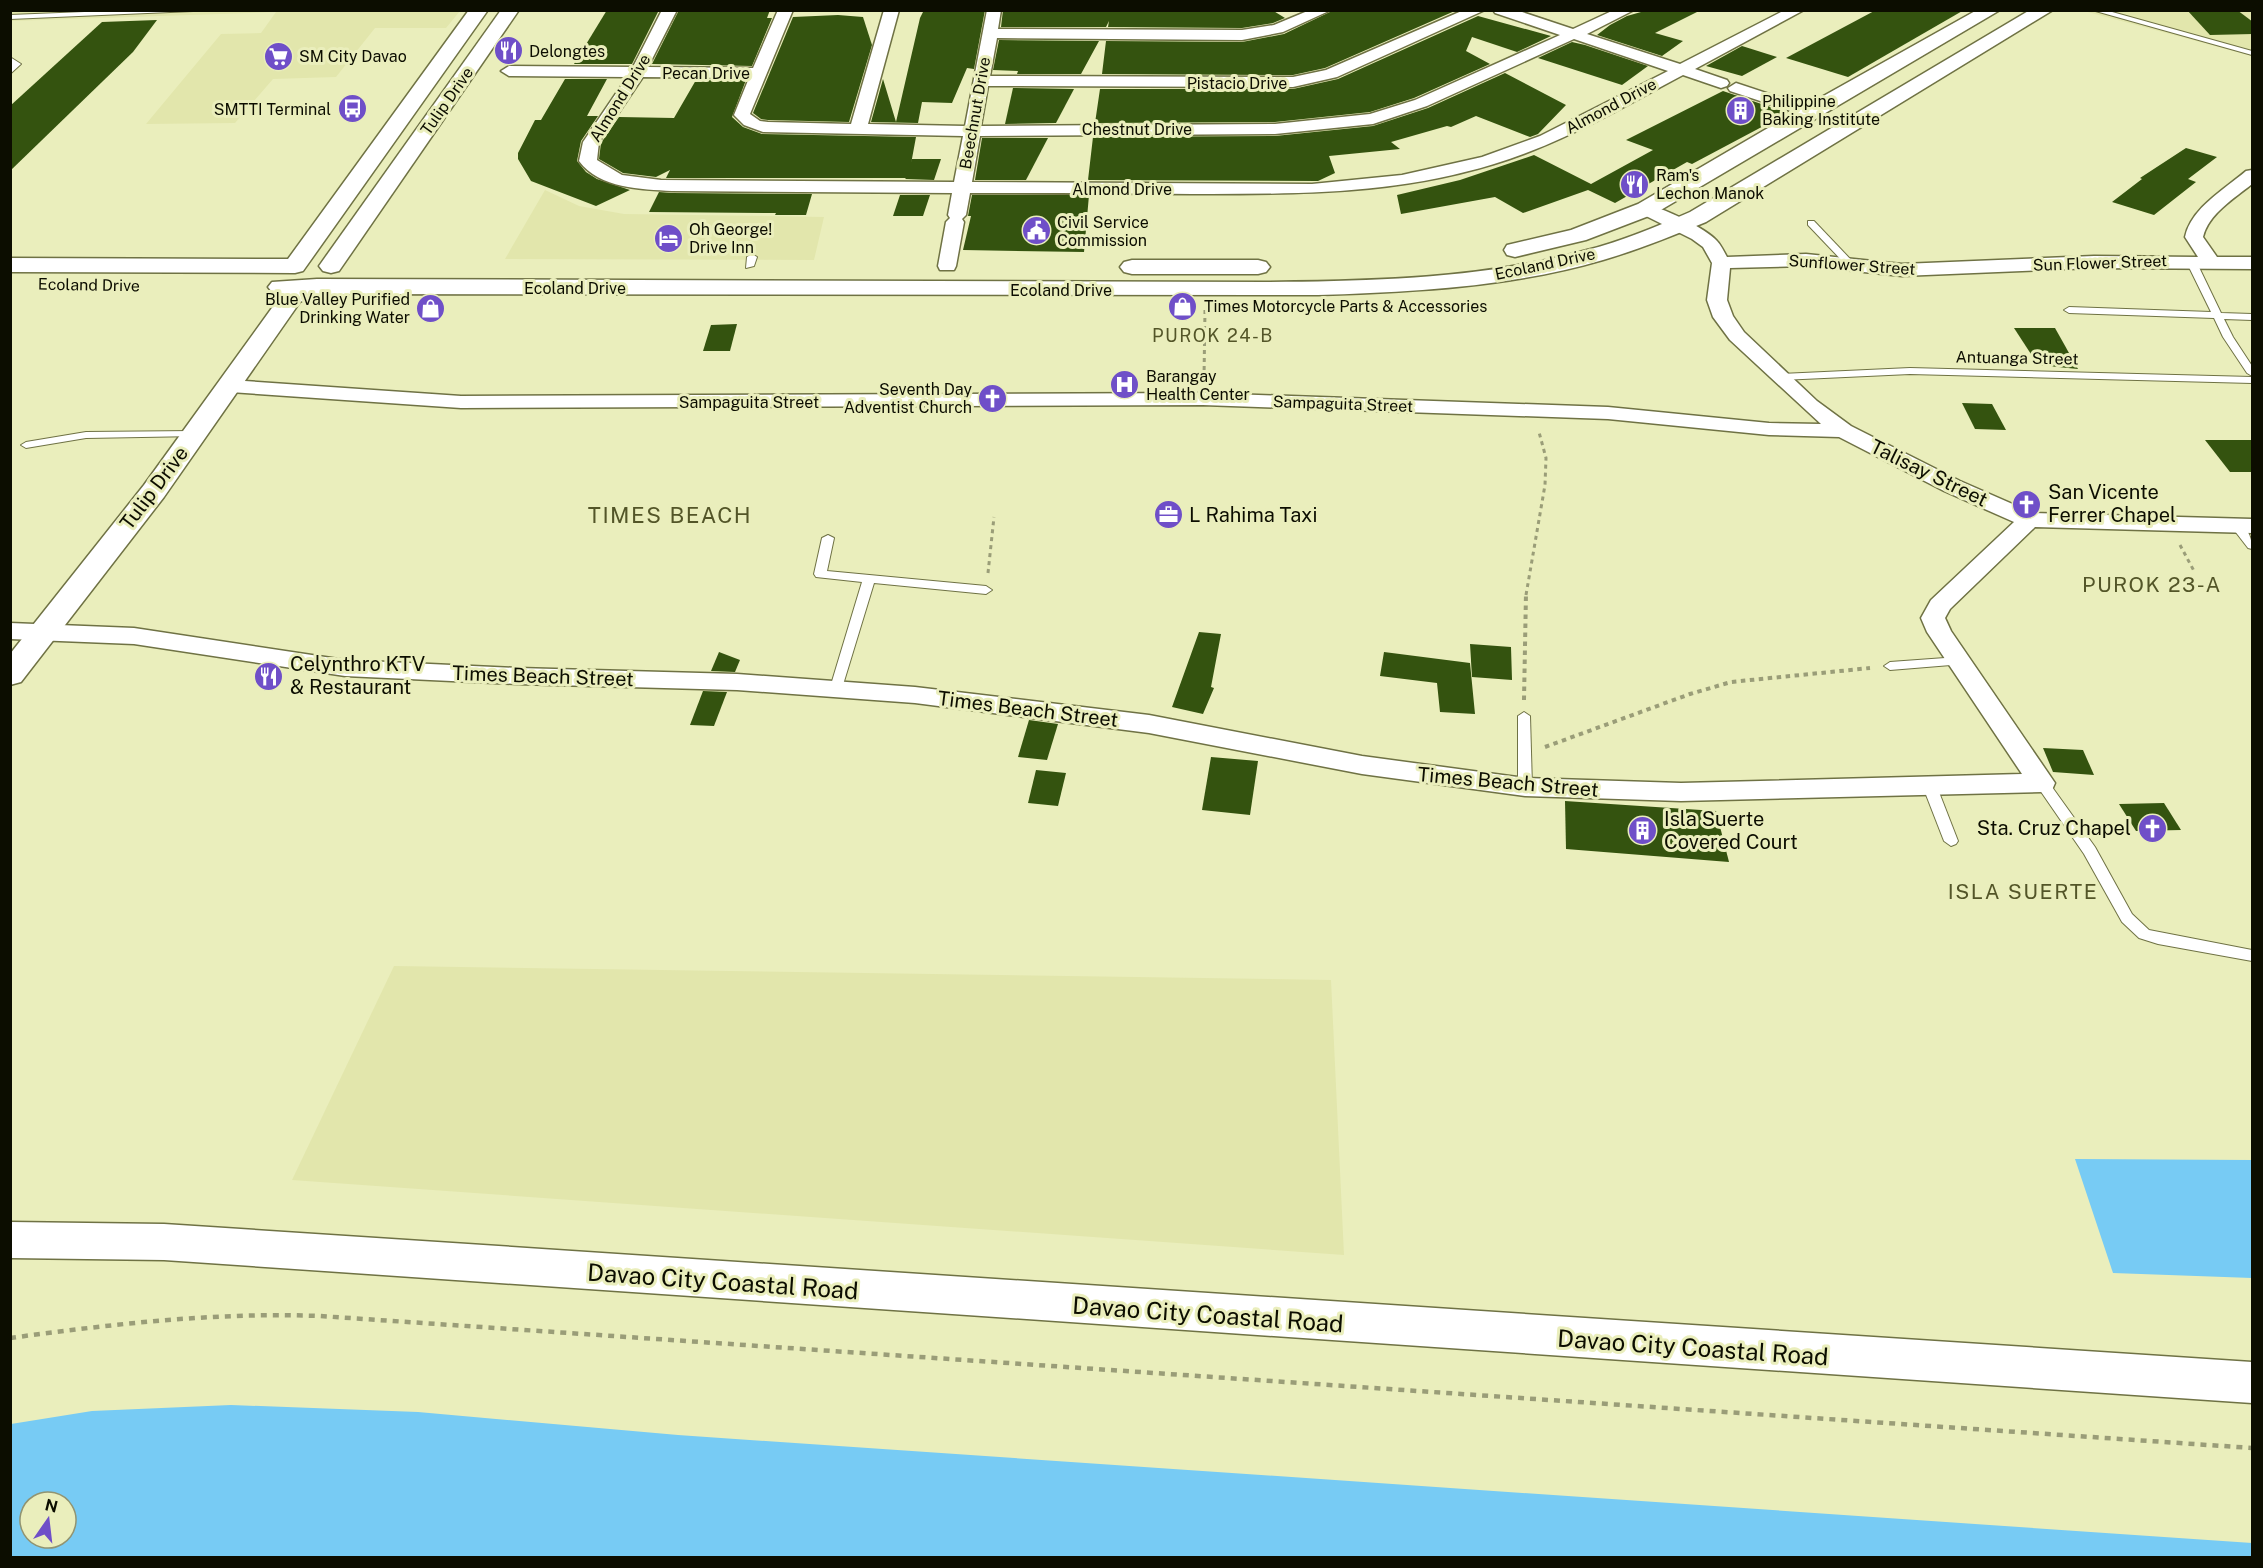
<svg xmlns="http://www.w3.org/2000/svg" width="2263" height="1568" font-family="'Public Sans',sans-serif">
	<rect width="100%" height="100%" fill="#eaeebc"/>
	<g fill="#e2e6ac">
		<path d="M10 11H460L446 28H375L336 77 273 79 235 123 146 124 221 34 261 33 276 12 11 21Z"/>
		<path d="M2084 11H2252V56Z"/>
		<path d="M545 190 579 206 624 214 824 217 814 260 505 259Z"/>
		<path d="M394 966 1331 980 1344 1255 292 1180Z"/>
	</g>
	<g fill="#77cbf4" fill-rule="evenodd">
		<path d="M2075 1159 2252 1160V1278L2113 1273Z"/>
		<path d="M231 1405 418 1412 678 1435 2252 1543V1557H11V1424L92 1411ZM30 1502H66V1538H30Z"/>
	</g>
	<g fill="#34530f">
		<path d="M607 10H659L632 64H574Z"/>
		<path d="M679 10H770L767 18H772L752 66 652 64Z"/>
		<path d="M924 10H985L974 69 967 68 952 103 922 102 918 123 871 122 883 79 896 122 920 18Z"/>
		<path d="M1003 10H1272L1285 18 1273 23 1242 28 1108 27 1109 21 1106 27H1001Z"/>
		<path d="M1334 10H1457L1325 68 1293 75 1102 74 1106 41 1242 42 1284 34Z"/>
		<path d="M1648 10H1701L1655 33 1683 41 1662 56 1597 35 1610 25 1627 16Z"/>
		<path d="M1876 10H1964L1848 77 1786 58Z"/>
		<path d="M2187 10H2237L2253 22V34L2210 35Z"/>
		<path d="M838 15 863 17 872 45 849 122 768 120 761 119 753 113 793 17Z"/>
		<path d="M1478 16 1551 36 1517 52 1472 37 1466 51 1490 64 1414 98 1370 112 1275 122 1095 123 1100 89H1293L1338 79Z"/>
		<path d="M157 20 133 52 10 171V106L102 22Z"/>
		<path d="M999 40 1099 41 1081 74H1017L1018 71 993 70Z"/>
		<path d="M1572 42 1585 45 1648 66 1622 85 1538 58Z"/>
		<path d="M1742 46 1777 57 1742 76 1706 66Z"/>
		<path d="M1505 73 1566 105 1538 134 1530 137 1476 116 1451 127 1447 126 1391 142 1400 149 1329 156 1335 173 1318 181 1088 180 1093 137 1275 136 1373 126 1428 108Z"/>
		<path d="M565 79H607L587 116H598L581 141 577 161 586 172 597 179 630 190 596 206 531 181 518 159V153L535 120H541Z"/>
		<path d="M696 80H746L732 117 743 127 762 134 916 137 911 164 912 159H941L934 180 905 179 906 178H666L670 170 656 177 623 173 599 159 601 143 619 117 674 118Z"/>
		<path d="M1013 88 1074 89 1056 123 1005 124Z"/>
		<path d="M1723 91 1788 113 1692 164 1687 162 1615 203 1588 190 1523 213 1495 197 1401 214 1397 195 1460 180 1534 155 1591 184 1653 150 1626 140Z"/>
		<path d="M982 138H1048L1026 180H975Z"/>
		<path d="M2186 148 2217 157 2188 179 2196 182 2154 215 2112 202 2142 179 2140 178Z"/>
		<path d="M659 192 672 193 812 194 806 215H775L776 213 649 212Z"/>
		<path d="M900 195H930L923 216H893Z"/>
		<path d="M972 195H1089L1084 252 963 250 971 216H968Z"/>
		<path d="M737 324 730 351H703L711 325Z"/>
		<path d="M2014 328H2055L2078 369 2038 365Z"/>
		<path d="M1962 403 1992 404 2006 430 1975 429Z"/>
		<path d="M2205 440H2253V472H2230Z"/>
		<path d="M1199 632 1221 634 1211 687 1214 688 1203 714 1172 707Z"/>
		<path d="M1470 644 1511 647 1512 680 1472 677Z"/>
		<path d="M719 652 740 660 735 672 711 671Z"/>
		<path d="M1384 652 1470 663 1475 714 1440 712 1437 683 1380 676Z"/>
		<path d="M703 691 727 692 714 726 690 725Z"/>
		<path d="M1029 720 1058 724 1047 760 1018 757Z"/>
		<path d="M2043 748 2083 750 2094 775 2053 772Z"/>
		<path d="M1211 757 1258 761 1250 815 1202 810Z"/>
		<path d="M1036 770 1066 773 1058 806 1028 803Z"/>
		<path d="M1565 801 1716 811 1729 862 1566 849Z"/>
		<path d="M2164 803 2181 830 2136 831 2119 804Z"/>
	</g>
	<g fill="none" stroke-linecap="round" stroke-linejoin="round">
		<defs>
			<g id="service">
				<path d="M134 10H216L10 19V15Z"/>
				<path d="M2092 10H2105L2252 51V55Z"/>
				<path d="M10 57 21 64 10 74 12 64Z"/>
				<path d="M1808 221H1814L1854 263V267H1848L1808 225Z"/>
				<path d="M752 254 757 257 754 266 746 268 747 257Z"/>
				<path d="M2191 258 2196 261 2221 313 2252 314V320L2224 319 2233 337 2252 366V376L2247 373 2223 337 2214 318 2069 313 2064 310 2069 307 2211 312 2186 261Z"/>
				<path d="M1910 368 2252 377V383L1910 374 1781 380 1776 377 1781 374Z"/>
				<path d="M194 431 199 434 198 436 86 438 26 448 21 445 26 442 86 432Z"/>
				<path d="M2237 523C2248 526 2252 539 2252 549L2248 548 2231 526Z"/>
				<path d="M828 535 834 538 827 571 986 586 992 590 986 594 874 583 842 688 836 692 831 691 830 688 862 582 816 577 814 574 822 538Z"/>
				<path d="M1959 657 1963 658 1965 661 1963 664 1890 670 1884 666 1890 662Z"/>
				<path d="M1524 712 1530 716 1532 787 1525 792 1518 787V716Z"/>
				<path d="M2042 778 2047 780 2095 847 2132 914 2149 930 2252 950V961L2158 944 2139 938 2122 922 2084 854 2035 783Z"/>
				<path d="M1930 782 1937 787 1958 841 1956 844 1951 846 1944 841 1923 787Z"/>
			</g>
			<g id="minor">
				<path d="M662 10H677L648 67 753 68 778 10H793L750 114 760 121 768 122 851 124 884 10H899L868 124 965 126 987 10H1001L998 29 1242 30 1274 25 1310 10H1331L1283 32 1242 40 997 38 990 76 1293 77 1326 70 1464 10H1485L1337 77 1293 87 988 86 981 126 1275 124 1370 114 1415 100 1560 35 1495 13 1493 10H1516L1573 29 1614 10H1634L1587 34 1680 64 1785 10H1804L1695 69 1727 80 1729 83 1727 86 1721 88 1683 75C1621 108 1561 144 1494 164 1393 195 1296 194 1192 194 1118 193 1044 193 970 193L966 215 962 219 964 222 956 266 954 270H940L938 266 946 222 950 218 948 215 952 193 672 191C641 189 600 189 579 161L583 142 627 77 509 76 501 71 509 66 633 67ZM1574 39 1668 71 1540 136 1482 157 1402 175 1312 184 972 182 980 136 1275 134 1373 124 1427 106ZM643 77 749 78 734 115 744 125 763 132 963 136 954 182 661 180 622 175 597 160 599 142Z"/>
				<path d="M1736 83 1815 109 1817 112 1809 117 1730 91 1728 88Z"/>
				<path d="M2252 170V184C2235 198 2208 214 2203 237L2217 257H2252V269L2094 268 1902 276 1806 266 1730 268 1727 300 1733 316 1744 332 1817 401 1851 426 1960 481 2033 513 2252 519V533L2035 527 1950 609 1945 618 1951 631 2055 783 2052 790 2042 792 1681 801 1525 796 1362 774 1149 733 915 703 737 690 518 684 345 676 134 644 10 639V623L134 628 345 660 518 668 737 674 915 687 1149 715 1362 756 1525 778 1681 783 2022 774 1927 632 1921 618 1931 600 2014 522 1944 491 1839 437 1769 435 1608 419 1203 405 461 408 230 392 223 390 220 386 223 382 230 380 461 396 1203 393 1608 407 1769 423 1821 424 1730 340 1713 317 1707 300 1712 263 1703 247 1692 239 1640 213 1637 209 1640 205C1654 202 1707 229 1717 241 1721 245 1724 252 1727 257L1806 254 1902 264 2094 256 2198 257 2185 237C2191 208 2225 189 2246 171Z"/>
			</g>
			<g id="secondary">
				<path d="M469 10H488L303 271 295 273 10 272V258L288 259Z"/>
				<path d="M501 10H519L339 271 331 273 323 271 319 266Z"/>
			</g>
			<g id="primary">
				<path d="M1977 10H2000L1654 214 1586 240 1515 257 1507 255 1504 250 1507 245 1571 230 1638 204 1802 108Z"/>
				<path d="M2030 10H2053L1706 222C1672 236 1638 250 1603 260 1511 287 1414 292 1318 295L318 294 300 302 164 497 21 682 10 685V654L144 485 282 294 272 292 268 287 272 282 317 279 1263 282C1371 281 1482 279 1587 250 1622 241 1656 227 1690 212Z"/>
				<path d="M1132 260H1258L1266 262 1270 267 1266 272 1258 274H1132L1124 272 1120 267 1124 262Z"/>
				<path d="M10 1222 164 1224 2252 1362V1403L164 1260 10 1258Z"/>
			</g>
		</defs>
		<use href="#service" stroke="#6f7244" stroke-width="2"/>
		<use href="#minor" stroke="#6f7244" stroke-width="3"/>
		<use href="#secondary" stroke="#6f7244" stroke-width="3"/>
		<use href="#primary" stroke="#6f7244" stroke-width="3"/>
		<g stroke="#9a9d78" stroke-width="3" stroke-dasharray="4 4" stroke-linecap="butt">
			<path d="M1204 378 1205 310"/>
			<path d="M2180 545 2194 571"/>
			<path d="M988 573 994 517"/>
			<path d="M1526 595 1545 485 1546 458 1539 432"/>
		</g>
		<g stroke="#9a9d78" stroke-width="4" stroke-dasharray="4.5 4.5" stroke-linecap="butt">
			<path d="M1524 700 1526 593"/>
			<path d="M1545 747 1690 694 1731 682 1870 668"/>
		</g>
		<path stroke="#9a9d78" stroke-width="4.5" stroke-dasharray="6 6" stroke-linecap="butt" d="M10 1338C114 1324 215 1312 320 1316L2252 1448"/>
		<use href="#service" fill="#fff" fill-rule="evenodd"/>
		<use href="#minor" fill="#fff" fill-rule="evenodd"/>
		<use href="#secondary" fill="#fff" fill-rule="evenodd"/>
		<use href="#primary" fill="#fff" fill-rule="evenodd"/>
	</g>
	<defs>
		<symbol id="restaurant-disc" viewBox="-11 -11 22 22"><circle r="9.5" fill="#6f4fc8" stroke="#eaeebc"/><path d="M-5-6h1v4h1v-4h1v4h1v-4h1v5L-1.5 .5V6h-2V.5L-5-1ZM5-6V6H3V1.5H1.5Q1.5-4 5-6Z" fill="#fff"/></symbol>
		<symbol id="supermarket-disc" viewBox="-11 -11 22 22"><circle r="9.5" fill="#6f4fc8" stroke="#eaeebc"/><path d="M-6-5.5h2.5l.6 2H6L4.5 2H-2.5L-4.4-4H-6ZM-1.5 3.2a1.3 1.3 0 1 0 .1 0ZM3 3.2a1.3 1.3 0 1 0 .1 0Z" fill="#fff"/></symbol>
		<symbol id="bus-disc" viewBox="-11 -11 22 22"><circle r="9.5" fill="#6f4fc8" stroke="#eaeebc"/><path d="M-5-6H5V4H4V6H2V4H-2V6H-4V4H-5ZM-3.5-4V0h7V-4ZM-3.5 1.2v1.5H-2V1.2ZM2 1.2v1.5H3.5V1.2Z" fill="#fff"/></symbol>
		<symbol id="building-disc" viewBox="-11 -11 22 22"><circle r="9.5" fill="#6f4fc8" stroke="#eaeebc"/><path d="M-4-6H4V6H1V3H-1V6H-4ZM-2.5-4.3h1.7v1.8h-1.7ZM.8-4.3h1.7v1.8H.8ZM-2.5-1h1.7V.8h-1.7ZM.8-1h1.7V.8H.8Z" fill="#fff"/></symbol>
		<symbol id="civic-disc" viewBox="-11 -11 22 22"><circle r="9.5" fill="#6f4fc8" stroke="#eaeebc"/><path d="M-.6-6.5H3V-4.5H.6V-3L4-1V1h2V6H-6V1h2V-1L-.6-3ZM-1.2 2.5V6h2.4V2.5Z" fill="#fff"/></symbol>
		<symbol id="hotel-disc" viewBox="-11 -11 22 22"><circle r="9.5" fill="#6f4fc8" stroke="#eaeebc"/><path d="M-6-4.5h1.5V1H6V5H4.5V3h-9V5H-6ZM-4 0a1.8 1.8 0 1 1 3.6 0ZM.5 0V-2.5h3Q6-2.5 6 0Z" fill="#fff"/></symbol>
		<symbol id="shop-disc" viewBox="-11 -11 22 22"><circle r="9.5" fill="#6f4fc8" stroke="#eaeebc"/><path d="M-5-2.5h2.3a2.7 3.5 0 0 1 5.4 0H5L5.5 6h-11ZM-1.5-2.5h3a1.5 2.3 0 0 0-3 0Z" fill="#fff"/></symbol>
		<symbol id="hospital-disc" viewBox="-11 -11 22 22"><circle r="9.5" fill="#6f4fc8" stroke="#eaeebc"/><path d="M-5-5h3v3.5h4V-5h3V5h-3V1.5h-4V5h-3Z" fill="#fff"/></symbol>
		<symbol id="church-disc" viewBox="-11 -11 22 22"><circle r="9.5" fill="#6f4fc8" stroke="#eaeebc"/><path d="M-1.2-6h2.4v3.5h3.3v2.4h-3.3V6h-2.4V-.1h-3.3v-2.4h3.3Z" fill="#fff"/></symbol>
		<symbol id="office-disc" viewBox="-11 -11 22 22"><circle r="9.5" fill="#6f4fc8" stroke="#eaeebc"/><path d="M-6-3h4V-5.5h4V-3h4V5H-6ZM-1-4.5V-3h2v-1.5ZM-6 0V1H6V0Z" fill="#fff"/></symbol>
	</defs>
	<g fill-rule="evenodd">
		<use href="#restaurant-disc" x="492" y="34" width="33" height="33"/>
		<use href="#supermarket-disc" x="262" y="40" width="33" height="33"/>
		<use href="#bus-disc" x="336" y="92" width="33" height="33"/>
		<use href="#building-disc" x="1724" y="94" width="33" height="33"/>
		<use href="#restaurant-disc" x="1618" y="168" width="33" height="33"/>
		<use href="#civic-disc" x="1020" y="214" width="33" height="33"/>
		<use href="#hotel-disc" x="652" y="222" width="33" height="33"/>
		<use href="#shop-disc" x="1166" y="290" width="33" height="33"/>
		<use href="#shop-disc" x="414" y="292" width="33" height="33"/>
		<use href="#hospital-disc" x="1108" y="368" width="33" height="33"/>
		<use href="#church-disc" x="976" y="382" width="33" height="33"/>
		<use href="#church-disc" x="2010" y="488" width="33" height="33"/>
		<use href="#office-disc" x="1152" y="498" width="33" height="33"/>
		<use href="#restaurant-disc" x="252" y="660" width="33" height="33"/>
		<use href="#church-disc" x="2136" y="812" width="33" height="33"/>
		<use href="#building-disc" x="1626" y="814" width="33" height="33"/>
	</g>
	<g text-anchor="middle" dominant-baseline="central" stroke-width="6" stroke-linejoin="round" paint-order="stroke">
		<g font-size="16" fill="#0c0d00" stroke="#eaeebc" text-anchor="start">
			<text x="529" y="51">Delongtes</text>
			<text x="299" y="56">SM City Davao</text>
			<text x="1762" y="101">Philippine<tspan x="1762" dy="18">Baking Institute</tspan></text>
			<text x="331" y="109" text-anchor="end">SMTTI Terminal</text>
			<text x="1656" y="175">Ram's<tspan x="1656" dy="18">Lechon Manok</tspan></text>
			<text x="1057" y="222">Civil Service<tspan x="1057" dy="18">Commission</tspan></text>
			<text x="689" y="229">Oh George!<tspan x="689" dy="18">Drive Inn</tspan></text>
			<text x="410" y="299" text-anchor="end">Blue Valley Purified<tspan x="410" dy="18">Drinking Water</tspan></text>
			<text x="1204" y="306">Times Motorcycle Parts &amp; Accessories</text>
			<text x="1146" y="376">Barangay<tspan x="1146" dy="18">Health Center</tspan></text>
			<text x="972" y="389" text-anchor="end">Seventh Day<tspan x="972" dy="18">Adventist Church</tspan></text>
		</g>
		<g font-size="16" fill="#0c0d00" stroke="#eaeebc">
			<text x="706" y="73">Pecan Drive</text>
			<text x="1237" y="83">Pistacio Drive</text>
			<text transform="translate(620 98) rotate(-58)">Almond Drive</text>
			<text transform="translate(447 101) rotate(-55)">Tulip Drive</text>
			<text transform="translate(1611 106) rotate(-28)">Almond Drive</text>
			<text transform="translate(975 113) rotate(-80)">Beechnut Drive</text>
			<text x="1137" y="129">Chestnut Drive</text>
			<text x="1122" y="189">Almond Drive</text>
			<text transform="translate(2100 263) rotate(-2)">Sun Flower Street</text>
			<text transform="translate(1545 264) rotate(-12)">Ecoland Drive</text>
			<text transform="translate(1852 265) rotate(4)">Sunflower Street</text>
			<text transform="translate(89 285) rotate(1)">Ecoland Drive</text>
			<text x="575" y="288">Ecoland Drive</text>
			<text x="1061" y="290">Ecoland Drive</text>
			<text transform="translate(2017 358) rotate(1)">Antuanga Street</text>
			<text x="749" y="402">Sampaguita Street</text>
			<text transform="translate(1343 404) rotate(2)">Sampaguita Street</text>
		</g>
		<g font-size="18" letter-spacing="1.5" fill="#535528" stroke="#eaeebc">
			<text x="1213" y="335">PUROK 24-B</text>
		</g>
		<g font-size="20" fill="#0c0d00" stroke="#eaeebc">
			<text transform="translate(1929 473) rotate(26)">Talisay Street</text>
			<text transform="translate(154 488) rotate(-53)">Tulip Drive</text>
			<text transform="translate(543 676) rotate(2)">Times Beach Street</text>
			<text transform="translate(1028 709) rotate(7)">Times Beach Street</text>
			<text transform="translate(1508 782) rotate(5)">Times Beach Street</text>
		</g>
		<g font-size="20" fill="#0c0d00" stroke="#eaeebc" text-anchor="start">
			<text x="2048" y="492">San Vicente<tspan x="2048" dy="23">Ferrer Chapel</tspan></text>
			<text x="1189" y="515">L Rahima Taxi</text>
			<text x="290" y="664">Celynthro KTV<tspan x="290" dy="23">&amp; Restaurant</tspan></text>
			<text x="1664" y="819">Isla Suerte<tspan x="1664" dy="23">Covered Court</tspan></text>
			<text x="2131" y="828" text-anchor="end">Sta. Cruz Chapel</text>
		</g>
		<g font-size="21" letter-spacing="1.5" fill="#535528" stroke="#eaeebc">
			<text x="2152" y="584">PUROK 23-A</text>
			<text x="2023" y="891">ISLA SUERTE</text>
		</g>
		<g font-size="22" letter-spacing="1.5" fill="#535528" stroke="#eaeebc">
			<text x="670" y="515">TIMES BEACH</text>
		</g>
		<g font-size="24" fill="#0c0d00" stroke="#eaeebc">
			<text transform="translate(723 1281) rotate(4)">Davao City Coastal Road</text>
			<text transform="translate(1208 1314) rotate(4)">Davao City Coastal Road</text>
			<text transform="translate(1693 1347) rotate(4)">Davao City Coastal Road</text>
		</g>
	</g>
	<rect width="2263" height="1568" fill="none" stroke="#0c0d00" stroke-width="24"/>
	<g transform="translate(48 1520) rotate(14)"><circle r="28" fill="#eaeebc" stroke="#919471" stroke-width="1.5"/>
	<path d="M0-4.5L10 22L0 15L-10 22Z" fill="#6f4fc8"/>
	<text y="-9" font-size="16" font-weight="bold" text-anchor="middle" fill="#0c0d00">N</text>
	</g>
</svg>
